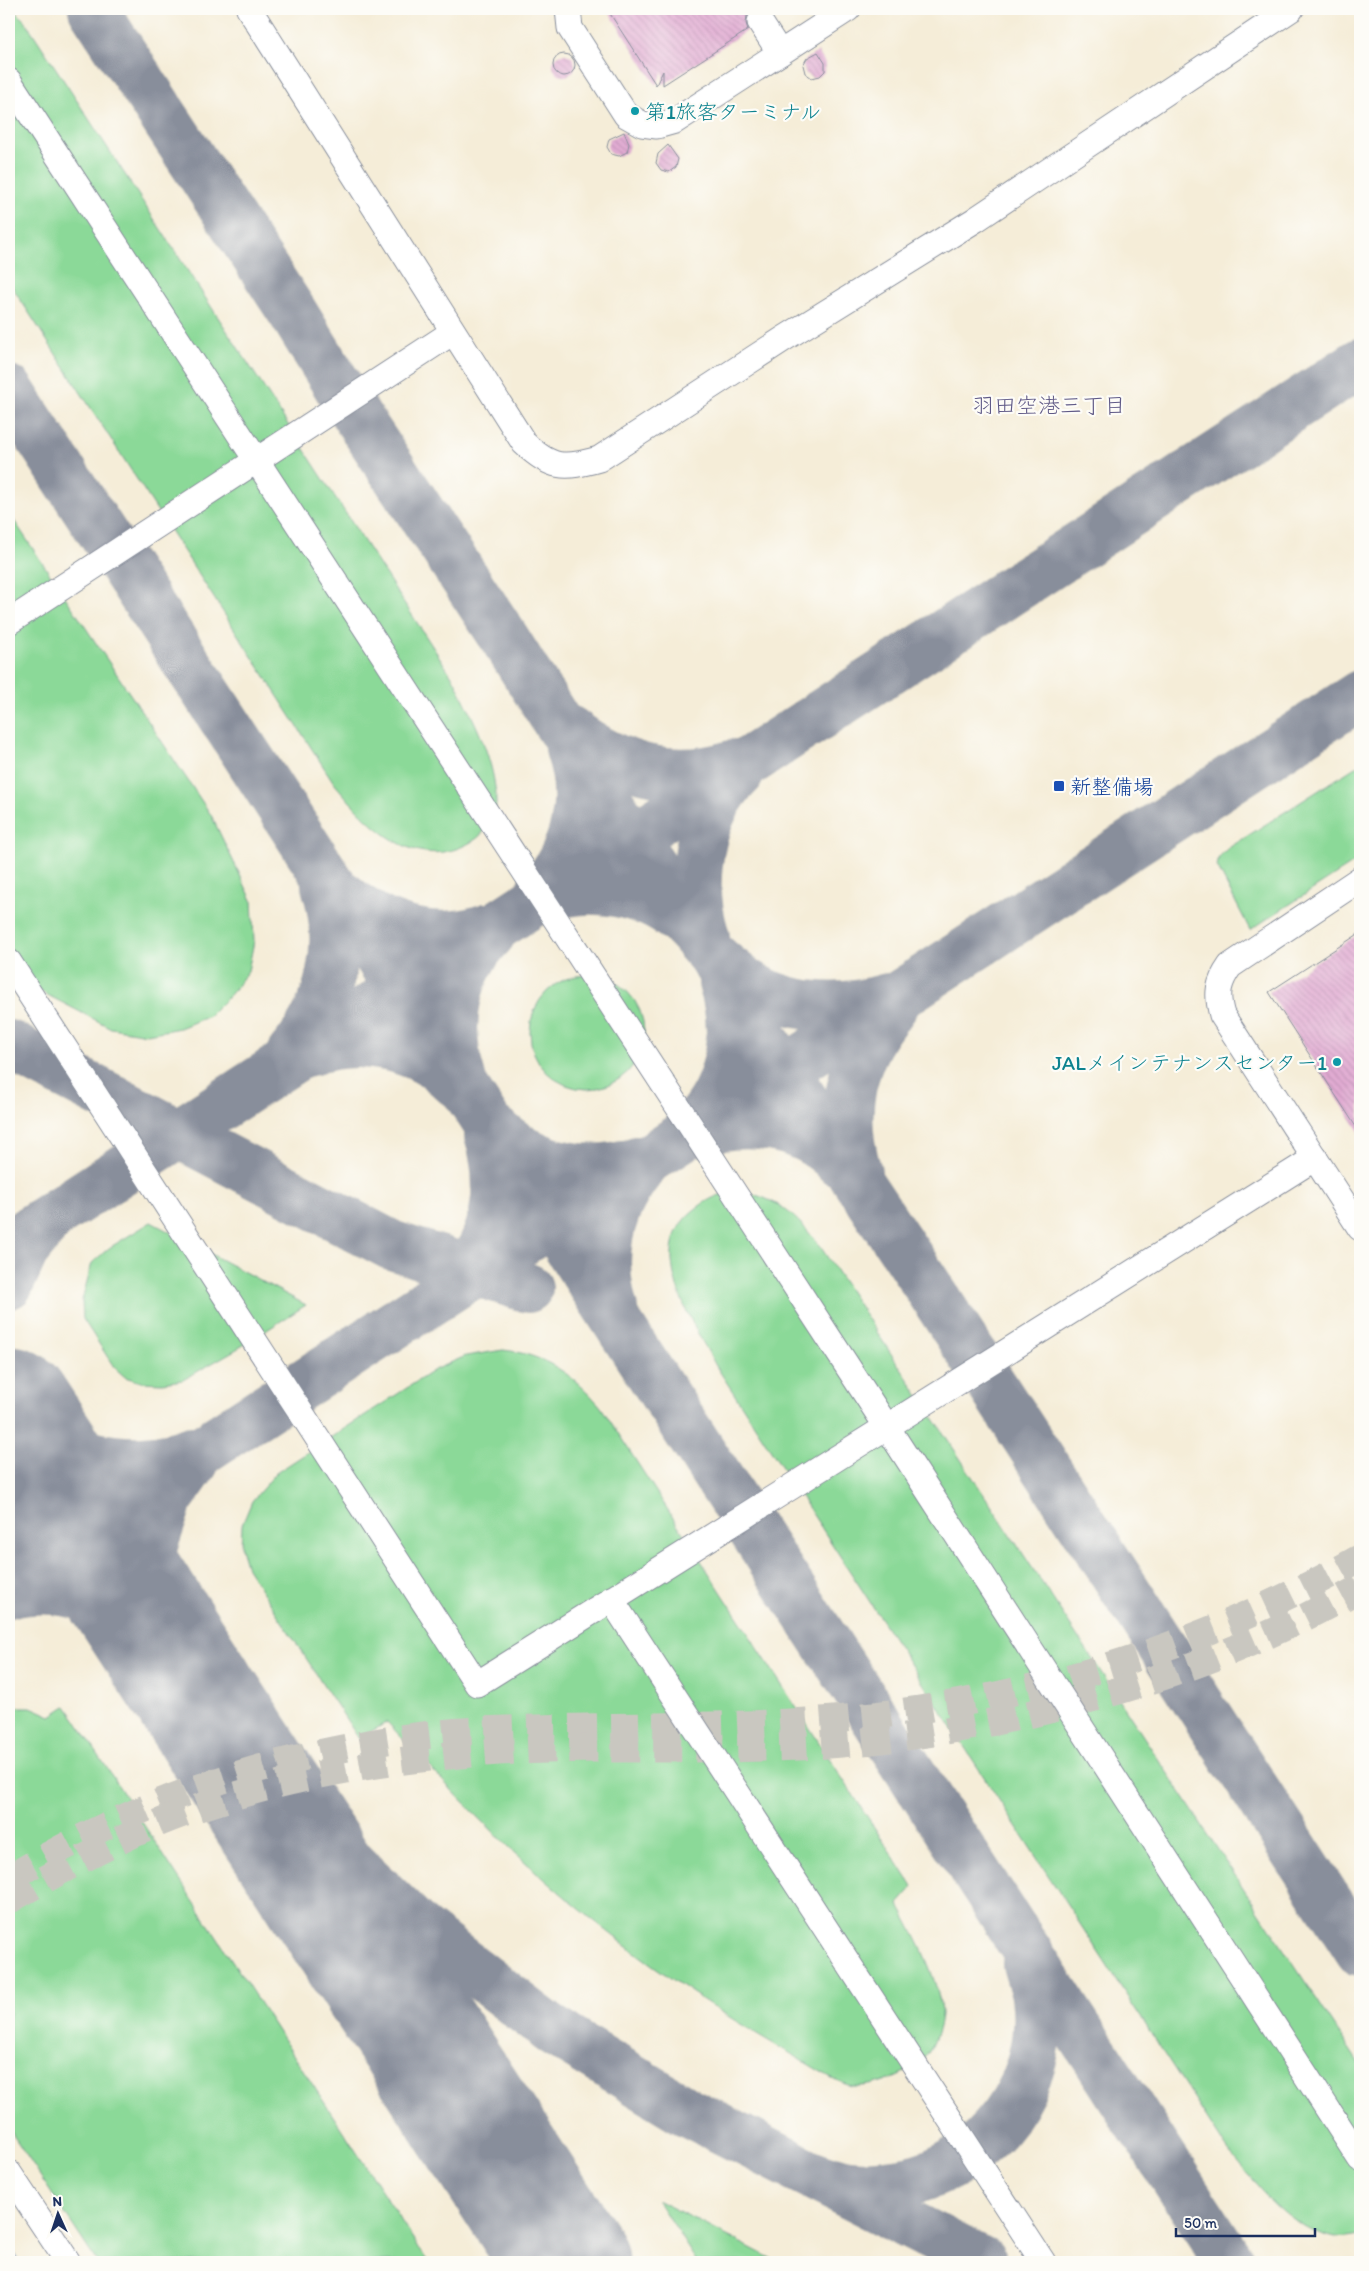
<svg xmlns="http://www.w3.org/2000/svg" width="1369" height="2271" font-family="Itim,'Klee One',sans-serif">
	<defs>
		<pattern id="water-waves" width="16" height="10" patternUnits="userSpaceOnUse" patternTransform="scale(1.25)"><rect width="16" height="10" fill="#7db2eb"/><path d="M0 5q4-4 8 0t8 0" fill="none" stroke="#6691c2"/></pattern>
		<pattern id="building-back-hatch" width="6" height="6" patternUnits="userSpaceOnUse" patternTransform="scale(1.25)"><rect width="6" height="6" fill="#e1abd2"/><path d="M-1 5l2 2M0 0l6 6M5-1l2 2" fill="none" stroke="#c093b7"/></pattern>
	</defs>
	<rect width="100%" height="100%" fill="#fdfcf7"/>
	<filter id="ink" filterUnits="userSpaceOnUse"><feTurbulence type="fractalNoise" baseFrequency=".02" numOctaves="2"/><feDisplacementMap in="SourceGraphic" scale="10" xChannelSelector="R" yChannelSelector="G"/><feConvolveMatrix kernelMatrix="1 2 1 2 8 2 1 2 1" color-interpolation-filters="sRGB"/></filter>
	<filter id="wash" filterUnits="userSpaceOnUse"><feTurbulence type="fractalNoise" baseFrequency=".0096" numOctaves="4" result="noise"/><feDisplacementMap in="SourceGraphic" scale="20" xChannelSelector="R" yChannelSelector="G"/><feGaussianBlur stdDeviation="1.12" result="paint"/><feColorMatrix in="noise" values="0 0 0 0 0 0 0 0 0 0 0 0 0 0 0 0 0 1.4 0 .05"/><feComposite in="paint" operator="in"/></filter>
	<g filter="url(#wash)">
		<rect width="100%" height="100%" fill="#f5edd8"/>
		<g fill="#8bd998" stroke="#53847b">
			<path d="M9 9H12L25 21 455 681C473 719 496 760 496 803 496 816 484 835 473 841 415 876 369 825 334 783L9 282Z"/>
			<path d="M9 513 211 815 252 900 254 941 248 971 231 994 209 1016 180 1028 147 1034 111 1028 9 975Z"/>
			<path d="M1360 764V859L1250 930 1217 866 1219 857 1227 849Z"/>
			<circle cx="587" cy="1032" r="57"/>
			<path d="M738 1191C779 1198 795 1215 820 1246L1360 2065V2236C1353 2237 1345 2239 1337 2238 1292 2232 1256 2184 1228 2151L716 1366C693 1323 643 1250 694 1210 708 1199 720 1193 738 1191Z"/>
			<path d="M151 1222 306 1305 242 1346 183 1380 162 1383 141 1382 125 1377 114 1367 83 1319 82 1300 92 1263 109 1248Z"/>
			<path d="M503 1350C545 1354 575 1376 601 1407L913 1887 898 1904C914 1932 940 1981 941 2014 941 2023 936 2038 932 2046 923 2069 877 2088 853 2086 837 2084 801 2059 786 2051 695 1999 610 1938 533 1869 482 1823 434 1772 387 1722L359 1739 247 1568 241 1548 242 1525 252 1501 276 1473 436 1369 466 1356Z"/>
			<path d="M66 1706 77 1722 428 2262H97L9 2129V1707H31L51 1716Z"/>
			<path d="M657 2200 778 2262H779H697Z"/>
		</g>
		<path fill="url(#water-waves)" stroke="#4c70a4" d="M9 2245 20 2262H9Z"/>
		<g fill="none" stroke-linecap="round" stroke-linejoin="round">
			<g stroke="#888e9b" stroke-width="50">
				<path d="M93 9 293 313 352 409 503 636 567 738 710 953 784 1071 929 1288 1360 1951"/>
				<path d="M9 390 1230 2262"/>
				<path d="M569 730C619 769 672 784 735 764"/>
				<path d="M540 892C576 851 588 801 570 749"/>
				<path d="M343 896C383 931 436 946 487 928"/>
				<path d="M546 898C589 881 643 891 679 920 691 929 699 942 710 953 720 963 733 973 745 982 787 1010 841 1012 888 998"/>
				<path d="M705 937C688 883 697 814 739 774"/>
				<path d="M9 1045 391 1245 528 1288"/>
				<path d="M311 1051C359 1034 419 1045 455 1082"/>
				<path d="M291 1054C331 1007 345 946 326 886"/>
				<path d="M461 1078C445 1027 453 973 491 934"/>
				<path d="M694 1125C731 1087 739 1032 723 983"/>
				<path d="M496 1131C538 1166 588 1178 640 1160"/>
				<path d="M696 1132C745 1117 802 1123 839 1162"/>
				<path d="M857 1172C838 1112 851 1055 892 1008"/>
				<path d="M9 1244 1360 363"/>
				<path d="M459 1278C498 1242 504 1183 489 1135"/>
				<path d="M9 1284 24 1251 48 1221"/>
				<path d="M613 1309C598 1257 607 1209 642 1167"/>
				<path d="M9 1404C28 1458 28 1490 9 1544"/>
				<path d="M9 1409C51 1457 133 1474 191 1451"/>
				<path d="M194 1463 168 1500 152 1548 149 1564 150 1598 157 1631 176 1665 313 1826 418 1928 550 2029 686 2111 983 2262"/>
				<path d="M9 1576 1360 695"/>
				<path d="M9 1593C71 1580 119 1604 164 1646"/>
				<path d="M834 2181C854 2189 880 2185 902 2182 986 2168 1048 2082 1036 1997 1034 1986 1030 1975 1027 1964"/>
			</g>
			<path stroke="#888e9b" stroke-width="125" d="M9 1408 566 2262"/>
		</g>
		<g id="blocks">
			<g fill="url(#building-back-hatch)">
				<path d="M607 9H756L747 16 746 23 748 30 663 85V71L656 85Z"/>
				<path d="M818 52 825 63V71L820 76 812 78 805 73 803 65 807 58Z"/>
				<circle cx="564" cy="65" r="11"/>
				<path d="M624 132 629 144 627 152 619 156 611 154 607 147 609 139Z"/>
				<path d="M668 145 678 159 676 167 669 172 661 170 656 163 658 154Z"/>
				<path d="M1360 933V1133L1269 992Z"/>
			</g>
		</g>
	</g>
	<g filter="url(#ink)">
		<use href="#blocks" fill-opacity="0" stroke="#888e9b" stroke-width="1"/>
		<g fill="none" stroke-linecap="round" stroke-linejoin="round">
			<g stroke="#c9c7c0" stroke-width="28" stroke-dasharray="28 14" stroke-linecap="butt">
				<path d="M9 1879C143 1795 297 1747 455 1732 583 1724 712 1730 839 1719 1023 1703 1200 1648 1360 1558"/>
				<path d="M9 1900C52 1875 95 1851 140 1831 261 1777 401 1755 532 1750 633 1746 735 1752 836 1744 1018 1729 1201 1678 1360 1588"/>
			</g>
			<defs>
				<g id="minor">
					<path d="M249 9 524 443C551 469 564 469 599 459L785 338 975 220 1291 9"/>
					<path d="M568 9 570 28 626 115 642 124 657 126 675 121 848 9"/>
					<path d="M760 22 780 53"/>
					<path d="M9 81 887 1427 1360 2159"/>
					<path d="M9 622 453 332"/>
					<path d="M1360 879 1230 966C1218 983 1216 994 1222 1015L1360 1228"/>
					<path d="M9 962 477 1684 1315 1158"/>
					<path d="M611 1599 1043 2262"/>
					<path d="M9 2173 68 2262"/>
				</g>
			</defs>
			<use href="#minor" stroke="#888e9b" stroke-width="27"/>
			<use href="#minor" stroke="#fff" stroke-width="25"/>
		</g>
	</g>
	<g fill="#0f9aa8" stroke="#fdfcf7" stroke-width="2">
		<circle cx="635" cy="111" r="5"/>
		<circle cx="1337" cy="1062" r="5"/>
	</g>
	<rect fill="#1a4fb4" stroke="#fdfcf7" stroke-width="2" x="1053" y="780" width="12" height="12" rx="2.5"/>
	<g text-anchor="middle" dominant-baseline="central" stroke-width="4.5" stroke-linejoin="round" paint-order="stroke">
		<g font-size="21" fill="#0d838f" stroke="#fdfcf7" text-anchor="start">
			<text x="645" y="111">第1旅客ターミナル</text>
			<text x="1327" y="1062" text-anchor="end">JALメインテナンスセンター1</text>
		</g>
		<g font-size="21" fill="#164399" stroke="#fdfcf7" text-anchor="start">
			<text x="1070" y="786">新整備場</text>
		</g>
		<g font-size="22" fill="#605a87" stroke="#fdfcf7">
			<text x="1049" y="405">羽田空港三丁目</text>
		</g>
	</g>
	<rect width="1369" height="2271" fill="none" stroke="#fdfcf7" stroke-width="30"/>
	<g transform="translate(58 2214) rotate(357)" stroke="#fdfcf7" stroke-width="4" paint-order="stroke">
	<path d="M0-4L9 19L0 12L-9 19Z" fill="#1b2f5e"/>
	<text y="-8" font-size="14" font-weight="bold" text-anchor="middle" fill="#1b2f5e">N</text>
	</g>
	<path d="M1176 2228v8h139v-8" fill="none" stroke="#1b2f5e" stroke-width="2.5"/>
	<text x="1184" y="2228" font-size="15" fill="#1b2f5e" stroke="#fdfcf7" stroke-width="4" paint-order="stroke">50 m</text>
</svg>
